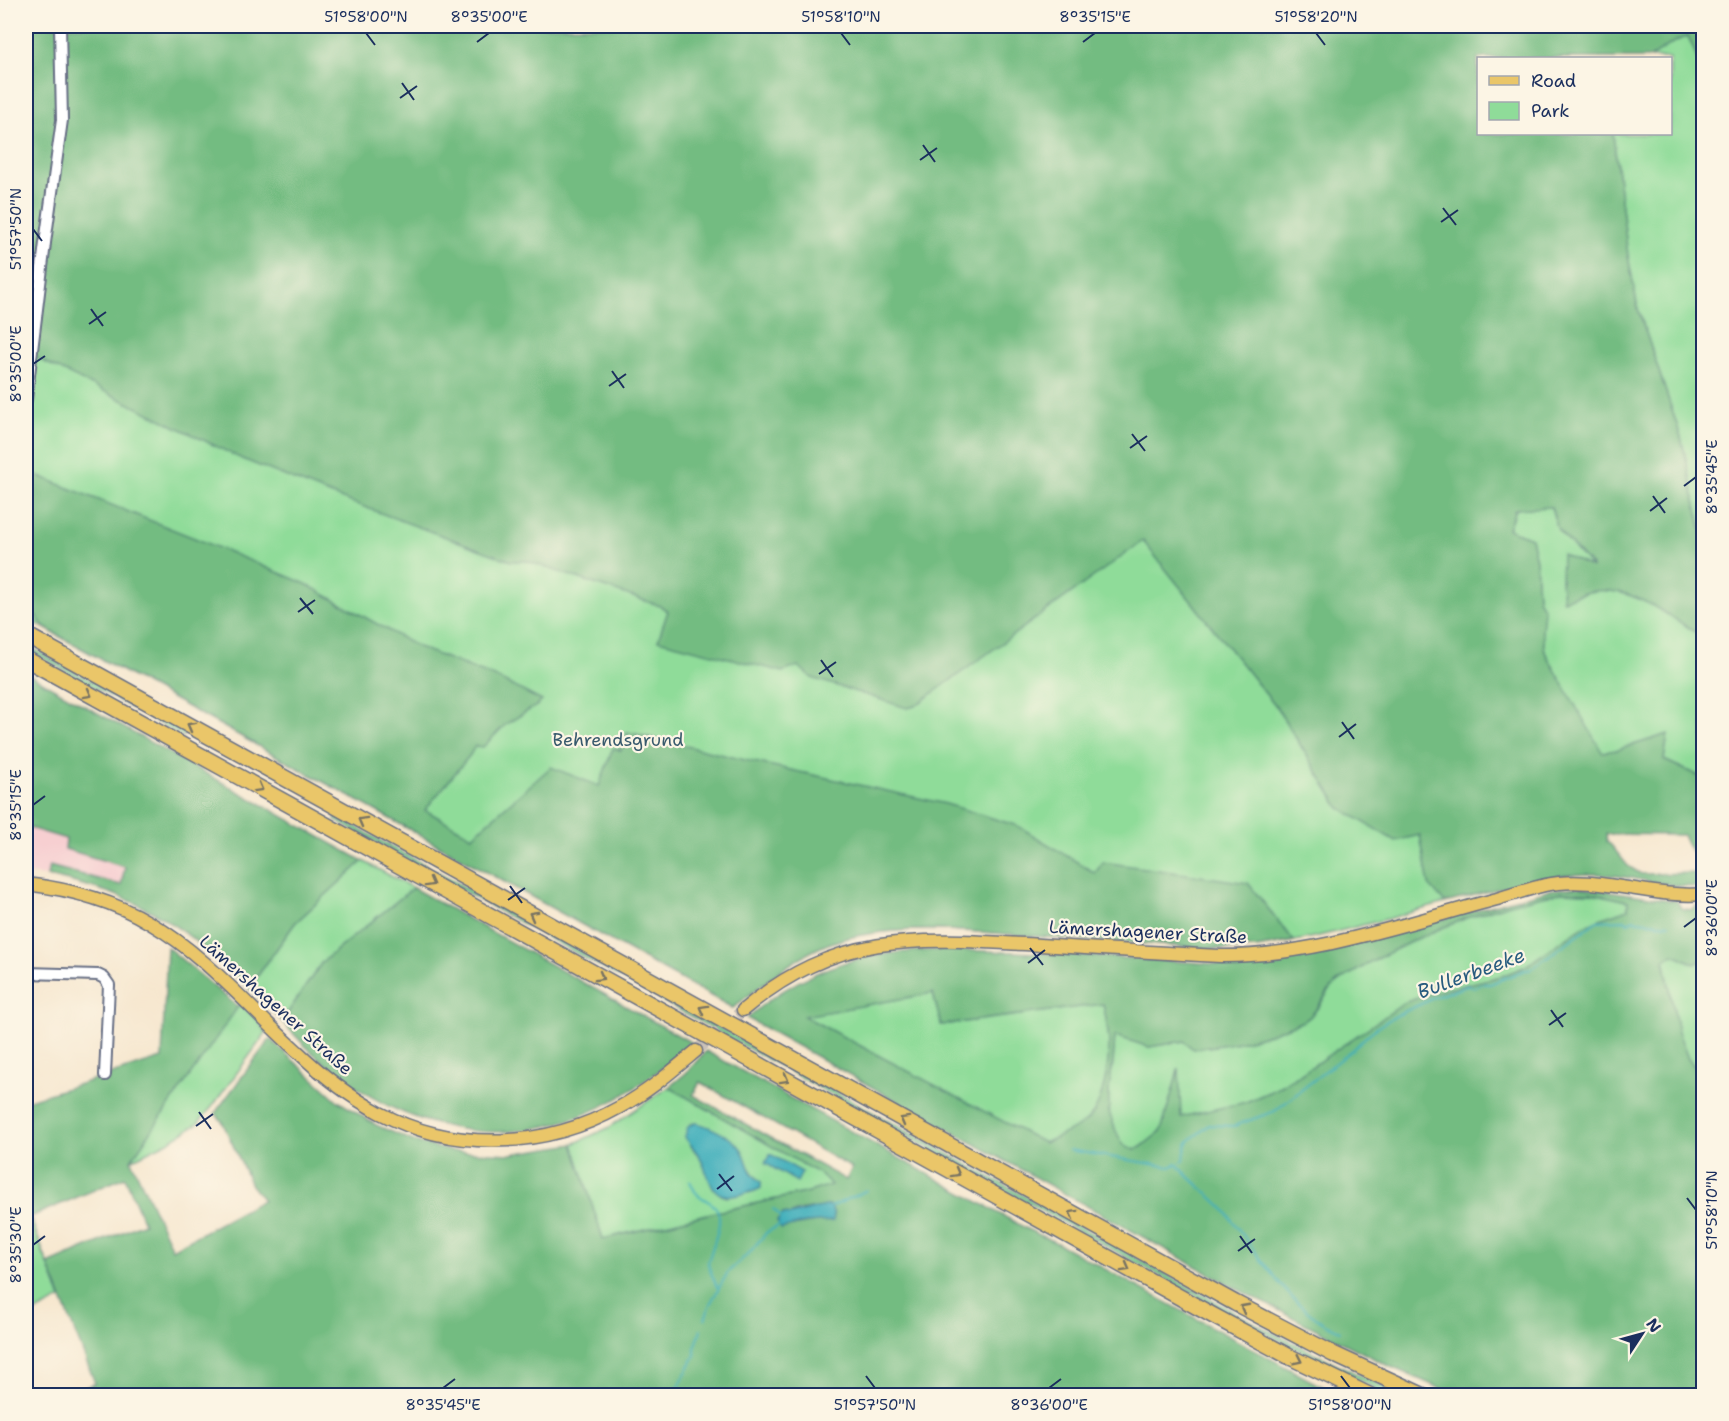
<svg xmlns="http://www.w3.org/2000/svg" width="1729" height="1421" font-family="'Shantell Sans',sans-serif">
	<rect width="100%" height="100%" fill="#fcf5e5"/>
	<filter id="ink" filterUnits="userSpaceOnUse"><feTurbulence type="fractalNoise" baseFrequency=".0167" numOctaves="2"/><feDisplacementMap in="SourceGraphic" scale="12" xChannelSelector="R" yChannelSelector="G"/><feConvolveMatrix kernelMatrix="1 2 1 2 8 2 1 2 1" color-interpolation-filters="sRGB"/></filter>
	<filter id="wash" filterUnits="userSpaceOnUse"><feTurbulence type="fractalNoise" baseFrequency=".008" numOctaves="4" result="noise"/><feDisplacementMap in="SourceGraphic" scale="24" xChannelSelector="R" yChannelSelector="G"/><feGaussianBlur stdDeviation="1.35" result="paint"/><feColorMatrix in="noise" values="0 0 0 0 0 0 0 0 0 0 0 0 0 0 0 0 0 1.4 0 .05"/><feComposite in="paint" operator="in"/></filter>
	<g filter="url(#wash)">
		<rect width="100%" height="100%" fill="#f6e6cd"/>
		<path fill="#f7cfd1" d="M26 827 66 839 65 849 125 866 121 886 50 866 47 876 26 874Z"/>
		<g fill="#8fdc99" stroke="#55867c" stroke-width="1.5" fill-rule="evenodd">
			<path d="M1688 36 1704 73 1703 536 1681 437 1638 309 1628 256 1613 134H1670V58H1649C1662 51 1674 40 1688 36Z"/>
			<path d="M26 319 1020 629 1143 540 1277 708 1340 808 1420 835 1429 884 1445 903C1407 914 1369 924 1331 933 1297 941 1263 949 1228 949 1189 949 1149 944 1110 940 1080 938 1050 937 1020 935 961 930 897 924 839 940 798 952 765 982 733 1008L26 618Z"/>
			<path d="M1537 507H1551L1558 530 1594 570 1563 599C1572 597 1581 593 1590 591 1633 585 1669 617 1703 636V778L1664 760 1668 734 1617 750 1602 753 1596 745 1545 652 1542 631 1543 609 1538 599 1536 560 1531 538 1508 529 1515 509Z"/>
			<path d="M26 645 185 732 183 737 26 649Z"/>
			<path d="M336 816 1267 1330 1369 1380 1404 1395C1384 1396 1362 1381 1344 1372 1306 1354 1268 1335 1231 1315L335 820Z"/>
			<path d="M363 861 413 888 322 962 282 1021 249 988 295 923Z"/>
			<path d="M1562 892 1592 893 1628 901V909L1597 920 1581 928 1524 967 1502 976 1439 991 1357 1036 1298 1076 1276 1089 1246 1102 1180 1118 1178 1070C1175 1083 1166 1124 1160 1132 1157 1137 1151 1140 1146 1144 1124 1159 1113 1131 1109 1113 1105 1097 1111 1079 1113 1063 1114 1054 1114 1044 1115 1035L1149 1047 1184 1041 1193 1049C1229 1044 1256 1041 1290 1026 1296 1024 1302 1022 1307 1019 1321 1010 1325 990 1339 981 1408 939 1483 906 1562 892Z"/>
			<path d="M1674 954 1694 964 1703 960V1082L1698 1070 1688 1059 1678 1032 1664 959Z"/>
			<path d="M933 993 942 1025 1103 1004C1105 1013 1107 1022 1108 1032 1111 1054 1105 1106 1087 1121 1078 1128 1055 1138 1044 1143L803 1016Z"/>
			<path d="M240 1003 259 1022 266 1033 212 1107 197 1124 170 1141 131 1160Z"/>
			<path d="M669 1087 824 1176 832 1185 809 1192 716 1212 603 1239 573 1144 608 1128ZM696 1123C717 1127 731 1144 744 1160 750 1168 753 1176 761 1182L755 1191 727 1197 721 1195 698 1155 691 1146 690 1124Z"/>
			<path d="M26 1207 61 1299 26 1317Z"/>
		</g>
		<g fill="#73bc81" stroke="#477670" stroke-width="1.5" fill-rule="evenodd">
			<path d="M26 26H1703V73L1688 36C1674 40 1662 51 1649 58H1478V134H1613L1628 256 1638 309 1681 437 1703 536V636C1669 618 1631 583 1589 592 1580 594 1571 597 1563 600L1561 581 1562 554 1593 568 1558 530 1551 507 1515 509 1508 529 1531 538 1536 560 1538 599 1544 609 1542 631 1545 652 1602 752 1617 750 1668 734 1664 760 1703 778V858C1692 858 1688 844 1683 835L1606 834 1607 842 1611 845 1628 866 1641 874 1703 873V887C1666 888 1631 875 1594 874 1543 873 1493 891 1445 903L1429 885 1420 835 1395 841 1340 808 1277 708 1143 541 915 706 907 708 812 678 798 666 783 672 658 640 668 611 660 606 527 561H511L337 497 242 459 26 353Z"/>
			<path d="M26 471 212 545 306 584 418 647 497 678 542 701 538 705 506 724 483 747 475 746 470 755 425 810 472 836 551 767 599 786 613 748 621 750 627 732 745 760 946 804 1018 826 1095 873 1103 862 1248 883 1294 941 1257 948 1226 949C1166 945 1105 941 1044 937 977 932 906 922 840 940 800 951 764 983 733 1008L45 628 26 603Z"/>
			<path d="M26 673 363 861 295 923 249 988C215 957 178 922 135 903 107 890 77 883 47 876L49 866 121 885 125 867 65 849 66 839 26 827Z"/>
			<path d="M1575 887 1601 890 1677 901 1681 908 1691 910 1703 901V960L1695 964 1674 954 1664 960 1678 1032 1688 1059 1698 1070 1703 1082V1395L1457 1396 1451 1393 1389 1366 1237 1289 747 1018C778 990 818 968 859 959 909 947 962 950 1013 952 1085 955 1158 960 1231 965L1259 963 1354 944 1548 890ZM1562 892 1592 893 1628 901V909L1597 920 1581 928 1524 967 1502 976 1439 991 1406 1002 1298 1076 1276 1089 1246 1102 1181 1117 1179 1068 1161 1131 1141 1147 1136 1149 1128 1148 1122 1143 1116 1131 1109 1112V1088L1113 1061 1115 1036 1149 1047 1184 1041 1193 1049C1229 1044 1256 1041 1290 1026 1296 1024 1302 1022 1307 1019 1320 1010 1325 990 1339 981 1407 939 1483 906 1562 892ZM933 993 941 1025 1103 1004C1105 1013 1107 1022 1108 1032 1111 1054 1105 1106 1086 1121 1078 1128 1055 1138 1044 1143L804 1016Z"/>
			<path d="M413 888 694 1044C689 1049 682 1053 676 1057 664 1067 652 1076 639 1085 511 1171 378 1132 282 1021L322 962Z"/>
			<path d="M167 947 238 1007 131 1160 172 1249 263 1200 251 1185 222 1121 215 1113 270 1039 338 1101 376 1125 413 1141 450 1151 511 1154 573 1144 603 1239 716 1212 809 1192 831 1185 823 1176 669 1087 686 1073 706 1051 1027 1229 1059 1244 1317 1384 1340 1395 100 1396 99 1393 94 1395H69L95 1383 26 1208V1101L162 1058ZM700 1082 852 1168 846 1180 693 1095ZM125 1177 144 1223 48 1264 30 1217ZM831 1206 834 1215 814 1222 787 1227 783 1214 790 1215 798 1211Z"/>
		</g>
		<g fill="#40afbb" stroke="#2e6f8c" stroke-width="1.5">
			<path d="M696 1123C709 1126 735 1138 742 1150 750 1164 745 1169 761 1182V1188C754 1192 746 1193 738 1195 708 1201 711 1176 699 1156 695 1149 689 1144 685 1137 687 1128 687 1125 696 1123Z"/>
			<path d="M770 1154 802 1172 797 1182 765 1163Z"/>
			<path d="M825 1206H831L834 1215 833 1221 805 1223 781 1229 777 1221 783 1214 790 1215Z"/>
		</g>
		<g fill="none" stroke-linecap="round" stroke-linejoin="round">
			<g stroke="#40afbb" stroke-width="2">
				<path d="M1694 923H1704"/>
				<path d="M1069 1150 1170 1167 1177 1164C1191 1181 1209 1193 1224 1209 1231 1217 1236 1227 1243 1235 1269 1270 1298 1315 1340 1331"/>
				<path d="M1181 1162 1184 1161C1185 1136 1193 1140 1209 1125L1234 1126 1275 1111 1359 1044C1377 1023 1405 1011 1430 1000L1432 998 1467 986 1476 987 1480 984H1490L1525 970H1529L1597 921 1625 920 1628 923 1633 919 1638 921 1669 924"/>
				<path d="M690 1181C697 1198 698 1194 712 1204 729 1215 711 1247 708 1263L709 1268 717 1287"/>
				<path d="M829 1208 867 1190"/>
				<path d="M773 1209 783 1219"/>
				<path d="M705 1319 710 1304 728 1272 748 1254 767 1232 782 1224"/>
				<path d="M674 1396 695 1355V1348L701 1330"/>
			</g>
		</g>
	</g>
	<g filter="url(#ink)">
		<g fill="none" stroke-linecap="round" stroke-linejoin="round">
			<path stroke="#cac1b7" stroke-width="12" stroke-dasharray="12 6" stroke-linecap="butt" d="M696 1051 743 1010"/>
			<defs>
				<g id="minor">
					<path d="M26 400 45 243 62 120 60 26"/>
					<path d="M26 973 98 975 104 978 109 985 105 1075"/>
				</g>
				<g id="major">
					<path d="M26 884C69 889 112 900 150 923 207 956 249 1008 297 1051 322 1075 350 1097 380 1113 456 1153 547 1148 620 1107 648 1092 672 1071 696 1051"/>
					<path d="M743 1010C839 929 923 938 1040 945 1100 949 1160 953 1221 956 1310 957 1410 922 1497 899 1513 894 1529 889 1545 885 1597 874 1651 899 1704 894"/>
				</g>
				<g id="highway">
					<path d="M26 635 1235 1303 1333 1354 1424 1396"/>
					<path d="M26 659 1212 1315 1288 1356 1371 1396"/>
				</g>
			</defs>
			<use href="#minor" stroke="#686f85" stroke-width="14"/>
			<use href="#major" stroke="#686f85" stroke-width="15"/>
			<use href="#highway" stroke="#686f85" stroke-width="18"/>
			<use href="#minor" stroke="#fff" stroke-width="10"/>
			<use href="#major" stroke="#eac669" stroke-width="12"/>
			<use href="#highway" stroke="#eac669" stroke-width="15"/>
		</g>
		<defs><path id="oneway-chevron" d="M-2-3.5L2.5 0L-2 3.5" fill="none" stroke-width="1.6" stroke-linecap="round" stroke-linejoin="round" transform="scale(1.5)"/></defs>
		<g stroke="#787363">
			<use href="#oneway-chevron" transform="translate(88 694) rotate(29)"/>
			<use href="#oneway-chevron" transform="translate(191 726) rotate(-151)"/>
			<use href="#oneway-chevron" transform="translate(259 788) rotate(29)"/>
			<use href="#oneway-chevron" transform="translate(362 821) rotate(-151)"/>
			<use href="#oneway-chevron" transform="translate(430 883) rotate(29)"/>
			<use href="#oneway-chevron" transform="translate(533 915) rotate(-151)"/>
			<use href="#oneway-chevron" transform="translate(600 977) rotate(29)"/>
			<use href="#oneway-chevron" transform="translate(703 1009) rotate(-151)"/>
			<use href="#oneway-chevron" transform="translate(785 1079) rotate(29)"/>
			<use href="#oneway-chevron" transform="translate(904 1120) rotate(-151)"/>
			<use href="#oneway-chevron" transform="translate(956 1173) rotate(29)"/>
			<use href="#oneway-chevron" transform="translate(1073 1214) rotate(-151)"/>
			<use href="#oneway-chevron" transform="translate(1126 1268) rotate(29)"/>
			<use href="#oneway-chevron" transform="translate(1244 1308) rotate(-152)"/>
			<use href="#oneway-chevron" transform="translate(1298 1360) rotate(26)"/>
		</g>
	</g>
	<path fill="none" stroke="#1b2f5e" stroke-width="2" d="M366 33 375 45M841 33 850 45M1316 33 1325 45M477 42 489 33M1083 42 1095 33M402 83 414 100M400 98 417 86M923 145 935 162M920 160 937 148M1443 208 1456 225M1441 222 1458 210M33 229 42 241M91 309 103 326M89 324 106 312M33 364 45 356M612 371 624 388M609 386 626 374M1132 434 1145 451M1130 448 1147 436M1684 486 1696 477M1653 496 1665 513M1650 511 1667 498M300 598 313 614M298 612 315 600M821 660 833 677M819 674 836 662M1342 722 1354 739M1339 737 1356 724M33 805 45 796M510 886 522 903M508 900 525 888M1684 927 1696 918M1030 948 1043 965M1028 963 1045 950M1551 1010 1563 1027M1549 1025 1566 1013M199 1112 211 1129M196 1126 213 1114M719 1174 732 1191M717 1189 734 1176M1687 1198 1696 1210M1240 1236 1252 1253M33 1245 45 1236M1238 1251 1255 1239M866 1376 875 1388M1341 1376 1350 1388M443 1388 455 1379M1049 1388 1061 1379"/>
	<g text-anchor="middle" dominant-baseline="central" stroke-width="4.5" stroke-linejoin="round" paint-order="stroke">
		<g font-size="18" fill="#385a6d" stroke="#fcf5e5">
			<text x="618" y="740">Behrendsgrund</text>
		</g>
		<g font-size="18" fill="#1b2f5e" stroke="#fcf5e5">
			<text transform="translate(1148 932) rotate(3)">Lämershagener Straße</text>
			<text transform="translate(276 1005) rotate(42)">Lämershagener Straße</text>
		</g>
		<g font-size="20" font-style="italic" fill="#285c7f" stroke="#fcf5e5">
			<text transform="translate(1471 973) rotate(-20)">Bullerbeeke</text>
		</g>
	</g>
	<rect width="1729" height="1421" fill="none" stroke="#fcf5e5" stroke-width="66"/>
	<rect x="1477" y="57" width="195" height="78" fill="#fcf5e5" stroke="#a2a6af" stroke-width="1.5"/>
	<rect x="1489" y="76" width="30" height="9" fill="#eac669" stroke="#a2a6af" stroke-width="1.5"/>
	<text x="1531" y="87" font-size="18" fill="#1b2f5e">Road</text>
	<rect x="1489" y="102" width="30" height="18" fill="#8fdc99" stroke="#a2a6af" stroke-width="1.5"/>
	<text x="1531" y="117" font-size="18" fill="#1b2f5e">Park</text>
	<g transform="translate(1642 1334) rotate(54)" stroke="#fcf5e5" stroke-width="4.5" paint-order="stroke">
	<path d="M0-4.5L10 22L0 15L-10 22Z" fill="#1b2f5e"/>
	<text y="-9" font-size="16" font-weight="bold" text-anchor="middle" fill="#1b2f5e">N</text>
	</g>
	<rect x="33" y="33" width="1663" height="1355" fill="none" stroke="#1b2f5e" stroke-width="2"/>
	<g font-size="15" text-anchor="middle" fill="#1b2f5e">
		<text x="366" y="22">51°58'00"N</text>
		<text x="489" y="22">8°35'00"E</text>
		<text x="841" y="22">51°58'10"N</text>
		<text x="1095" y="22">8°35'15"E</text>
		<text x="1316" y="22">51°58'20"N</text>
		<text transform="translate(16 229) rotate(-90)" y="5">51°57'50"N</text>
		<text transform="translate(16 364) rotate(-90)" y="5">8°35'00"E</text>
		<text transform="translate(1712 477) rotate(-90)" y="5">8°35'45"E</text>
		<text transform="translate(16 805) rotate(-90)" y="5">8°35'15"E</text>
		<text transform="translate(1712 918) rotate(-90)" y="5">8°36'00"E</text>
		<text transform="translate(1712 1210) rotate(-90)" y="5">51°58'10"N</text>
		<text transform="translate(16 1245) rotate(-90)" y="5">8°35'30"E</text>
		<text x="443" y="1410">8°35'45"E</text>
		<text x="875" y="1410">51°57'50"N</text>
		<text x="1049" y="1410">8°36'00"E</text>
		<text x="1350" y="1410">51°58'00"N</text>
	</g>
</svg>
